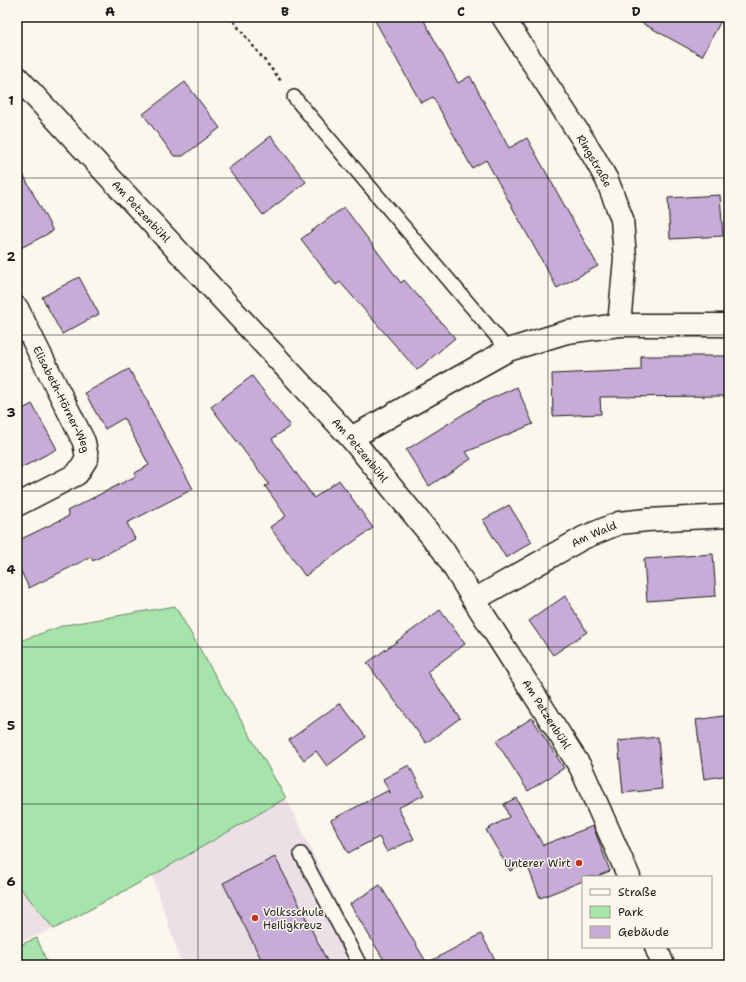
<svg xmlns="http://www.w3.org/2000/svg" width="746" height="982" font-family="'Shantell Sans',sans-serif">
	<rect width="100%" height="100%" fill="#fbf7ec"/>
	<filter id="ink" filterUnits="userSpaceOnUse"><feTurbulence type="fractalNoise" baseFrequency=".025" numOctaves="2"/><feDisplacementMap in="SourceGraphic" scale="8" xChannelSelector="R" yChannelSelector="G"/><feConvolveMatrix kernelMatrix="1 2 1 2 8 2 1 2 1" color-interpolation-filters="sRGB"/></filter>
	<g filter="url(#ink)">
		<g fill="#ece0e6">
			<path d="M286 798 365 960 355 965H182L152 876Z"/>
			<path d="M17 884 54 929 17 943Z"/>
		</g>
		<g fill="#a7e4ab" stroke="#628064">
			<path d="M175 606 286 798 152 876 54 929 17 884V642L65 625Z"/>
			<path d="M37 938 48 965H17V946Z"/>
		</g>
		<g fill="#c8acd8" stroke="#1c1c1c">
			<path d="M373 17H422L458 83 470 76 509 148 527 138 598 266 557 288 486 160 472 168 433 97 421 103Z"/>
			<path d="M631 17H723L702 56Z"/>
			<path d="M185 82 220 128 183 156H174L143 114Z"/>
			<path d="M271 136 306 182 263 215 228 169Z"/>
			<path d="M17 163 53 231 17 250Z"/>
			<path d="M720 195 723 236 670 239 668 198Z"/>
			<path d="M344 207 401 283 404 280 455 338 417 370 340 282 336 285 301 239Z"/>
			<path d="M79 277 99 314 62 334 42 297Z"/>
			<path d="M641 356H726V396L600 397 601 414 553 416 552 374 641 370Z"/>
			<path d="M129 369 149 404H148L193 489 127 523 135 539 93 561 91 557 29 588 17 563V541L69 516 67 511 136 476 135 473 149 465 124 418 105 429 85 393Z"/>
			<path d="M252 376 290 426 272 439 314 498 339 480 373 528 305 576 270 527 286 516 265 486 269 484 211 407Z"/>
			<path d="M517 387 533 424 466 452 471 459 429 486 406 450 481 403Z"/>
			<path d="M32 404 57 449 17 470V412Z"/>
			<path d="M509 505 532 542 506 558 483 520Z"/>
			<path d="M713 554 716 596 647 601 644 559Z"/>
			<path d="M565 596 587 632 553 655 529 621Z"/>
			<path d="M440 610 465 644 427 672 460 718 426 743 367 663Z"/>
			<path d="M340 703 366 737 327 766 316 751 304 760 289 740Z"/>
			<path d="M729 715V775L704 779 696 720Z"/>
			<path d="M532 718 564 768 528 791 496 741Z"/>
			<path d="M658 737 662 789 623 793 618 741Z"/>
			<path d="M409 765 424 795 398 808 414 839 387 852 379 837 348 853 331 820 389 790 390 793 383 779Z"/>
			<path d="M516 798 543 845 593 826 610 871 595 877H583V881L540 898 526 862 510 871 486 830 509 817 504 804Z"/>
			<path d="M275 857 293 892 329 965H264L223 883Z"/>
			<path d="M380 885 427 963 481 934 498 965H387L350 904Z"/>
		</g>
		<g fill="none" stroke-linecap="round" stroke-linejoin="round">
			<defs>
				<g id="lane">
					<path d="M294 97 508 350"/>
					<path d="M301 854 360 965"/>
				</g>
				<g id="street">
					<path id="s1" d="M17 77 351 438 443 550 474 600 581 768 629 877"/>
					<path id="s2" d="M17 308 84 442 87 458 77 474 17 505"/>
					<path d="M619 325H729"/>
					<path d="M351 438 508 350 567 332 619 325 625 258 622 219 607 180 593 155 503 17"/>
					<path id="s3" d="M474 600 583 538 619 523 647 520 729 516"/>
					<path d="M656 947 663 965"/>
				</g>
			</defs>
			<use href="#lane" stroke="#1c1c1c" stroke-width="16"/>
			<use href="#street" stroke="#1c1c1c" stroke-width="25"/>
			<path stroke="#1c1c1c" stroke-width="2.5" stroke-dasharray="3 3" stroke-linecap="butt" d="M230 17 281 81"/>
			<use href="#lane" stroke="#fbf7ec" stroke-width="13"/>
			<use href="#street" stroke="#fbf7ec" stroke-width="22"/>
		</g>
	</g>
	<path fill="none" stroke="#1c1c1c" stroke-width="1" stroke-opacity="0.55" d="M198 17V965M373 17V965M548 17V965M17 178H729M17 335H729M17 491H729M17 647H729M17 804H729"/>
	<g fill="#c8321e" stroke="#fbf7ec" stroke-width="1.5">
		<circle cx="579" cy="863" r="4"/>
		<circle cx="255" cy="918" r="4"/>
	</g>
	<g text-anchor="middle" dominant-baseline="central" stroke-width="3" stroke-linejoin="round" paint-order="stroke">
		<g font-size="11" fill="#1c1c1c" stroke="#fbf7ec">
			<text transform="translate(594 161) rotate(60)">Ringstraße</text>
			<text stroke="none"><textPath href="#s1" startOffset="183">Am Petzenbühl</textPath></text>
			<text stroke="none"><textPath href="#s2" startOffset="102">Elisabeth-Hörner-Weg</textPath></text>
			<text stroke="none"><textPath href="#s1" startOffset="507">Am Petzenbühl</textPath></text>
			<text stroke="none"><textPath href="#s3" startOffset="137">Am Wald</textPath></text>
			<text stroke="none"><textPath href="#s1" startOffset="831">Am Petzenbühl</textPath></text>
		</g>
		<g font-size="11" fill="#1c1c1c" stroke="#fbf7ec" text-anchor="end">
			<text x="571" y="863">Unterer Wirt</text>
			<text x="263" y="912" text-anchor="start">Volksschule<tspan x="263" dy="13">Heiligkreuz</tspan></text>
		</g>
	</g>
	<rect width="746" height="982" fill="none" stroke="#fbf7ec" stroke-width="44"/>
	<rect x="582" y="876" width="130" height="72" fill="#fbf7ec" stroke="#a29f99"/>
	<rect x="590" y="889" width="20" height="6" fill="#fbf7ec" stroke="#a29f99"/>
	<text x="618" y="896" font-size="12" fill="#1c1c1c">Straße</text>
	<rect x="590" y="906" width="20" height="12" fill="#a7e4ab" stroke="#a29f99"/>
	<text x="618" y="916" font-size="12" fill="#1c1c1c">Park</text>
	<rect x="590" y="926" width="20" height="12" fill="#c8acd8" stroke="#a29f99"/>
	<text x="618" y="936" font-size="12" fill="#1c1c1c">Gebäude</text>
	<rect x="22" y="22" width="702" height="938" fill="none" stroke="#1c1c1c" stroke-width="1.5"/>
	<g font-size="13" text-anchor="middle" font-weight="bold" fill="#1c1c1c">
		<text x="110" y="16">A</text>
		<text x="285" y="16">B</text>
		<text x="461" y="16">C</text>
		<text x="636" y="16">D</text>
		<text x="11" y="105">1</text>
		<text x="11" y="261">2</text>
		<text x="11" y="417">3</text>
		<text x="11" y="574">4</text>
		<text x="11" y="730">5</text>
		<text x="11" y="886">6</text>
	</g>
</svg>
